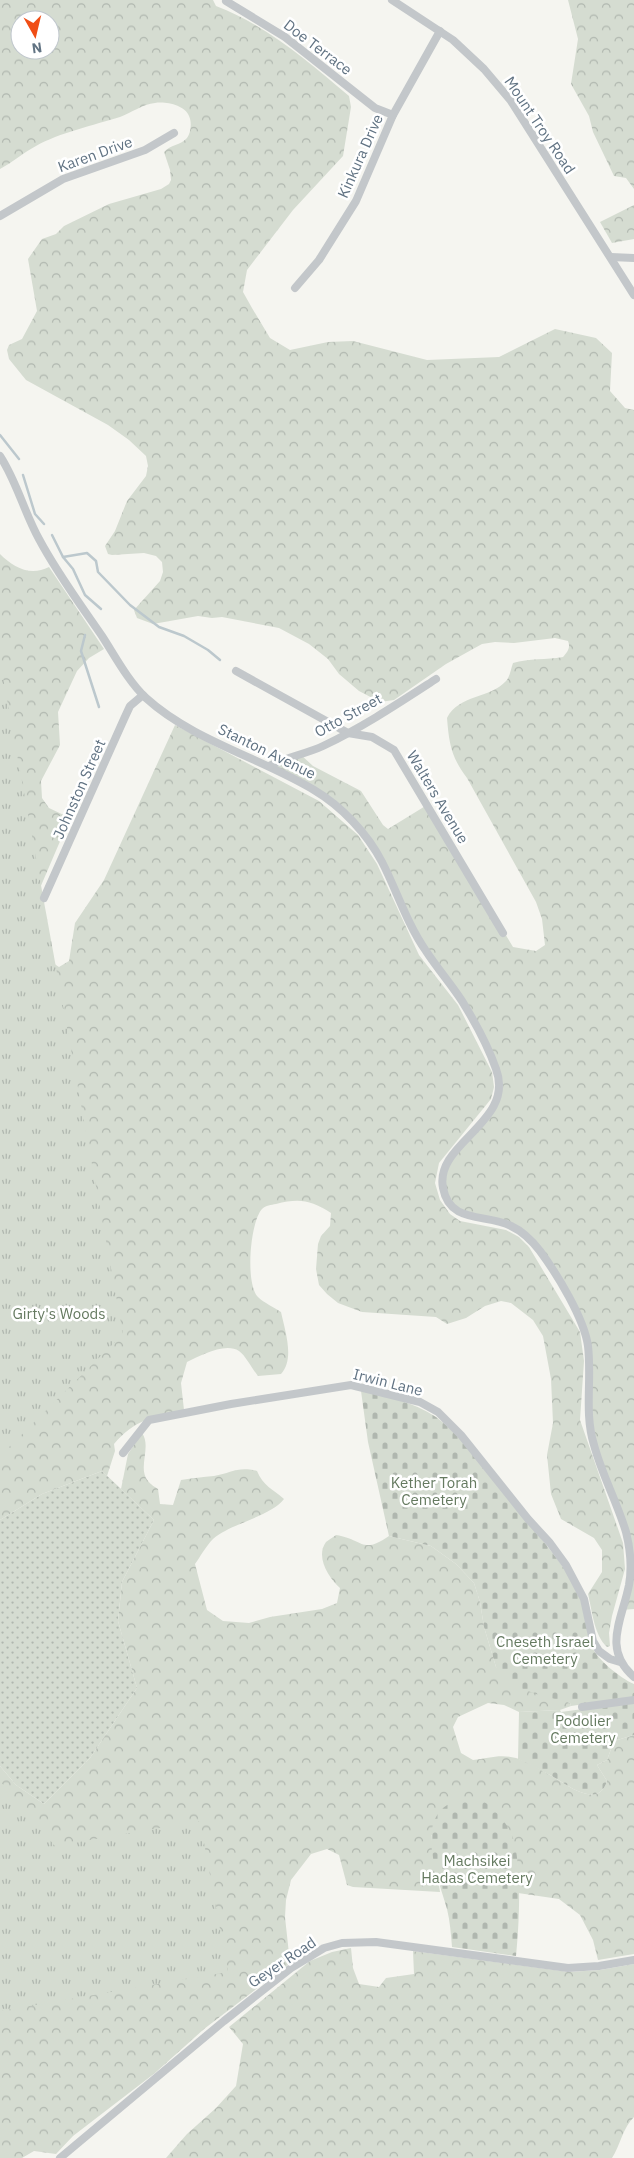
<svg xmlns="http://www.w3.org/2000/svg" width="634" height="2158" font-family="'IBM Plex Sans',sans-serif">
	<defs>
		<pattern id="grass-dots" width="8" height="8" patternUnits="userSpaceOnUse" patternTransform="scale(1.25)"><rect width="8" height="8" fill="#d5dcd1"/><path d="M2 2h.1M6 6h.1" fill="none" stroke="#b0b7af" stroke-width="1.8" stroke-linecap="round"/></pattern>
		<pattern id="forest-crowns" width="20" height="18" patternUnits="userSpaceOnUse" patternTransform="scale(1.25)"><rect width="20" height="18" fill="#d5dcd1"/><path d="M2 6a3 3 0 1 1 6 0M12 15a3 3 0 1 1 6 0" fill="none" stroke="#b0b7af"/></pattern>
		<pattern id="cemetery-stones" width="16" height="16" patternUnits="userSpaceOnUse" patternTransform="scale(1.25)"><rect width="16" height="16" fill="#d5dcd1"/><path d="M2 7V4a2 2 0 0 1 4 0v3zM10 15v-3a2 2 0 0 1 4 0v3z" fill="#b0b7af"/></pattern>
		<pattern id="park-tufts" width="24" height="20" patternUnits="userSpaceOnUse" patternTransform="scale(1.25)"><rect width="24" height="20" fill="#d5dcd1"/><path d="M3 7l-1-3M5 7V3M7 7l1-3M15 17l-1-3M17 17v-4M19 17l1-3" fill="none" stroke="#b0b7af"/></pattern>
	</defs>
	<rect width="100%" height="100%" fill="#f5f5f0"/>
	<path fill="url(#grass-dots)" d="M102 1471 154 1520 122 1582 118 1621 137 1688 90 1758 44 1804 16 1785 0 1766V1520L42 1494Z"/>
	<g fill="url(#forest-crowns)" fill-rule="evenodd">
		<path d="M0 0H213L216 6C268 26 307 61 349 96L351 107 343 156 293 210 247 270 243 292 252 308 270 338 290 350 328 342 353 341 427 360 499 357 555 329 596 338 612 353 610 391 625 408 634 410V1609L621 1610 629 1585 626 1533 594 1446 585 1329 539 1250 514 1227 466 1215 445 1196 444 1170 494 1107 501 1088 473 1020 424 950 380 859 339 809 269 766 300 754 313 766 361 791 383 825 388 829 427 805 513 947 536 951 545 945 542 919 536 902 467 778C451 757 449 743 447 718 459 694 490 699 506 681 510 677 511 668 513 663 529 658 546 660 563 657 567 652 571 648 568 641L555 638 514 643 495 642 482 644 446 664 394 700 380 702 359 691 339 674 328 659 309 644 279 628 222 617 212 618 198 616 153 624 137 618 134 610 160 581 163 572 162 562 156 556 144 553 112 555 108 554 105 546 115 531 127 501 146 476 148 466 146 456 129 440 108 425 26 380 9 359 7 350 9 345 22 339 37 311 28 259 42 239 56 234 64 226 109 204 161 189 169 184 171 180 170 170 164 152C170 145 181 145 187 138 191 133 192 122 189 116 185 105 165 101 155 103 143 104 131 113 120 117 94 125 59 133 36 146 23 153 13 162 0 169ZM20 20H50V50H20Z"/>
		<path d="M568 0H634V189L626 178 614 176 593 132 589 116 571 84 578 39Z"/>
		<path d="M634 205V239L612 243 600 222Z"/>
		<path d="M0 554C13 567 30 577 49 567L104 649 89 658 77 671 58 712 60 745 41 781 42 798 49 808 70 818 37 895 44 957 59 967 69 961 75 923 104 880 175 725 319 801 358 835 377 864 419 955 458 1005 492 1072 494 1087 491 1099 439 1163 435 1183 440 1200 450 1214 460 1221 506 1230 519 1237 529 1247 580 1332 584 1361 580 1420 623 1543 625 1569 612 1616 609 1633 610 1646 607 1647C594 1635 592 1610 588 1594L602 1572V1550L594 1538 561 1519 551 1494 547 1455 553 1423 551 1379 543 1336 533 1320 511 1303 501 1301 485 1306 466 1318 447 1324 436 1317 362 1312 338 1303 327 1294 319 1285 316 1269 318 1244 321 1236 330 1226 331 1213C311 1200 299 1198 276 1204 271 1205 266 1205 262 1209 250 1222 245 1284 258 1297 264 1303 274 1307 281 1312 285 1331 295 1359 281 1374L258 1376C252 1369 246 1356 239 1351 225 1342 200 1356 187 1362L181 1383 184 1410C154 1416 134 1420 114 1444L115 1451 107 1476 102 1471 42 1494 0 1520Z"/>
		<path d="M142 1433C152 1447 137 1468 148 1481 150 1484 155 1487 158 1489L160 1504 173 1505 181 1480C192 1478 203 1477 214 1476 231 1473 238 1466 257 1471 263 1486 273 1489 284 1499 270 1517 231 1523 213 1539 206 1546 200 1557 195 1564L207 1610 223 1621 249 1623 270 1617 322 1609 337 1603 340 1588C329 1578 315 1557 326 1542 329 1540 333 1537 336 1535 363 1539 362 1555 389 1536L431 1546 456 1564 474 1583 480 1602 484 1627 496 1667 570 1703 571 1706 560 1710 519 1712 504 1705 488 1703 458 1717 453 1727 461 1753 473 1760C490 1758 501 1753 519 1759 529 1763 540 1769 550 1775 565 1783 598 1811 607 1781L597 1765 607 1760 614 1741 634 1735V1954L598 1960 593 1940 580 1915 559 1899 518 1893 517 1861 511 1834 431 1835 440 1892 353 1887 347 1885 339 1855 327 1849 311 1854 291 1880 286 1900 285 1917 289 1954 293 1961 204 2029 155 2073 73 2136 56 2154 34 2151 22 2158H0V1766L16 1785 44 1804 90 1758 137 1688 118 1621 122 1582 154 1520 121 1489 128 1454Z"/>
		<path d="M351 1948 353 1968 359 1984 379 1987 386 1978 414 1974 413 1951 569 1972 600 1970 634 1964V2117C623 2127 620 2146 612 2158H166L187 2134 216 2108 236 2086 243 2044 229 2027 310 1961 332 1952Z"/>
	</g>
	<g fill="url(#cemetery-stones)">
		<path d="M361 1391C387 1396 413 1402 436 1417 466 1439 488 1474 512 1503 532 1528 569 1569 581 1598 586 1612 586 1629 590 1643 595 1658 620 1678 634 1684V1697L571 1706 570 1703 536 1694 518 1687 504 1679 496 1667 484 1627 480 1602 474 1583 456 1564 431 1546 389 1536 368 1442Z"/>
		<path d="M634 1702V1735L614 1741 607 1760 597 1765 607 1781C598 1811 565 1783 550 1775 539 1769 529 1764 518 1759L519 1712 560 1710 561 1712Z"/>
		<path d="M480 1799C493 1807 504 1819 511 1833 523 1859 519 1927 516 1956L452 1947C451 1935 450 1921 447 1909 440 1884 419 1833 441 1810 450 1800 468 1800 480 1799Z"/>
	</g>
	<g fill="url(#park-tufts)">
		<path d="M0 661 123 1334 0 1456Z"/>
		<path d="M0 1781 55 1846 200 1821 228 1972 0 2011Z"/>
	</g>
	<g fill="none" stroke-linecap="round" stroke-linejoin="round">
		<g stroke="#bcc8cd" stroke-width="2.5">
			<path d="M0 435 19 459"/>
			<path d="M23 475 35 514 44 524"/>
			<path d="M52 535 63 557 73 569 85 595 101 609"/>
			<path d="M63 557 87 553 96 561 98 572 130 605 159 627 184 636 208 650 220 660"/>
			<path d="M85 635 81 651 99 707"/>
		</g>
		<g stroke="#c3c7ca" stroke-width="8">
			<path d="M392 0 453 40 484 69 511 101 634 295"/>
			<path d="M226 1 285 37 375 108 393 115"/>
			<path d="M0 216 63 179 145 150 174 133"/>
			<path d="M611 257 634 258"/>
			<path d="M295 288 319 260 356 201 393 115 440 31"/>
			<path d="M0 456C17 482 24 512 39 539 57 573 80 604 102 636 115 656 128 681 146 698 192 740 261 758 314 790 341 806 367 833 382 862 397 891 407 924 426 951 437 968 451 984 462 1001 475 1022 488 1046 496 1069 516 1122 434 1143 443 1188 450 1225 487 1213 511 1226 522 1231 533 1242 540 1251 557 1274 584 1318 588 1346 592 1380 584 1413 594 1445 602 1475 617 1502 626 1532 630 1548 632 1568 629 1585 622 1620 602 1649 634 1677"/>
			<path d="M236 671 348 733 372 737 394 750 503 933"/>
			<path d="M269 766C286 757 306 754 323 746 363 727 399 703 436 679"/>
			<path d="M44 898 124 719 130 706 143 695"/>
			<path d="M123 1453 149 1420 231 1404 351 1385 420 1402 438 1412 461 1435 528 1519 550 1543 566 1565 584 1599 593 1641 599 1651 610 1659 620 1662"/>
			<path d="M582 1707 634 1700"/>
			<path d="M60 2158 224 2021 291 1968 324 1948 342 1943 376 1942 568 1968 599 1966 634 1960"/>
		</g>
	</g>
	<g text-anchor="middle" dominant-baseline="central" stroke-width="5" stroke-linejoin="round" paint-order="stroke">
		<g font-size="15" fill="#617383" stroke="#fff">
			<text transform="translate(318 47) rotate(37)">Doe Terrace</text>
			<text transform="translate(540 125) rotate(56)">Mount Troy Road</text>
			<text transform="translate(95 154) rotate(-20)">Karen Drive</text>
			<text transform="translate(360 156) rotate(-66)">Kinkura Drive</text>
			<text transform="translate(348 715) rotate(-29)">Otto Street</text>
			<text transform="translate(267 751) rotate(26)">Stanton Avenue</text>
			<text transform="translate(79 789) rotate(-66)">Johnston Street</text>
			<text transform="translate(438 797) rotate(59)">Walters Avenue</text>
			<text transform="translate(388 1382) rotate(14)">Irwin Lane</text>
			<text transform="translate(282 1962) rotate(-34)">Geyer Road</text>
		</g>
		<g font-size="15" fill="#657a60" stroke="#fff">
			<text x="59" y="1313">Girty's Woods</text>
			<text x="434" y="1482">Kether Torah<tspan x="434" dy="17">Cemetery</tspan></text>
			<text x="545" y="1641">Cneseth Israel<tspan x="545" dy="17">Cemetery</tspan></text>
			<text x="583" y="1720">Podolier<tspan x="583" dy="17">Cemetery</tspan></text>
			<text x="477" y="1860">Machsikei<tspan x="477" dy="17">Hadas Cemetery</tspan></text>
		</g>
	</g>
	<g transform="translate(35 35) rotate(172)"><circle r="24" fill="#ffffff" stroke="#c0c7cd"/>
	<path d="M0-4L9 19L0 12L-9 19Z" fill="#f04d15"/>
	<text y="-8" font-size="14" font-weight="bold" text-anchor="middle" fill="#617383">N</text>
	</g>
</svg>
